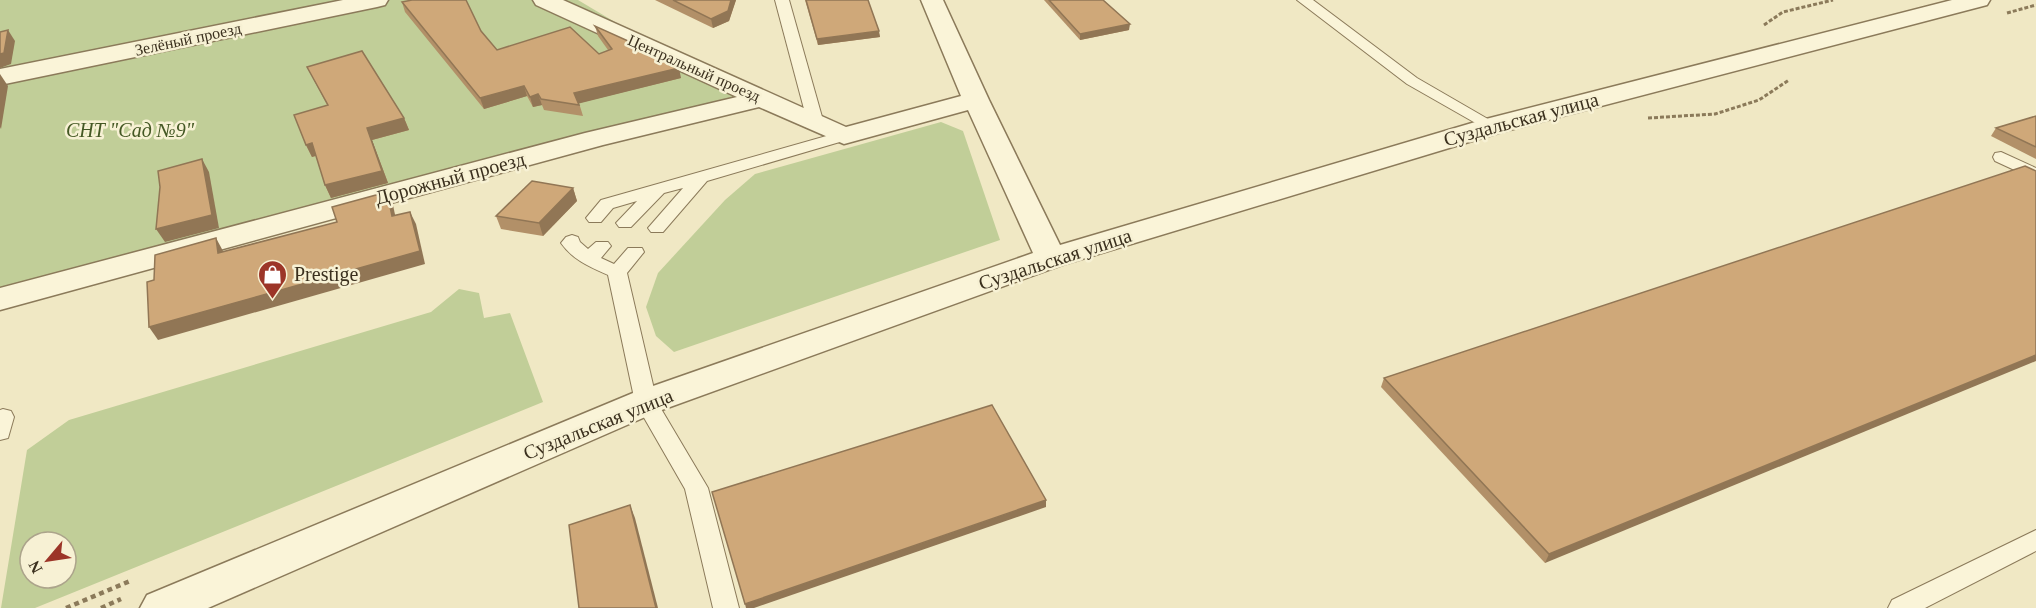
<svg xmlns="http://www.w3.org/2000/svg" width="2036" height="608" font-family="Georgia,serif">
	<rect width="100%" height="100%" fill="#f0e8c4"/>
	<g fill="#c1ce98" fill-rule="evenodd">
		<path d="M0 0H578L742 98 0 298Z"/>
		<path d="M941 122 963 131 1000 240 674 352 656 336 646 307 658 273 725 200 755 174Z"/>
		<path d="M459 289 479 293 484 318 510 313 543 402 35 608H1L27 450 69 420 431 312ZM30 542H66V578H30Z"/>
	</g>
	<g fill="none" stroke-linecap="round" stroke-linejoin="round">
		<defs>
			<g id="service">
				<path d="M775 0H789L824 124 822 127 816 129 808 124Z"/>
				<path d="M1297 0H1313L1417 78 1500 126 1498 129H1486L1407 84Z"/>
				<path d="M844 131 850 133 852 136 850 139 707 181 663 232H651L648 228 683 188 664 193 631 227H619L616 223 637 201 613 208 601 222H589L586 218 601 200Z"/>
				<path d="M2001 152 2036 168V180L1995 161 1993 157 1995 153Z"/>
				<path d="M572 235 578 237 580 242 588 249 596 242H608L611 246 601 258 614 264 628 248H642L644 252 627 273 657 402 708 488 739 608H713L685 489 635 402 608 275C590 267 573 260 561 243L566 237Z"/>
				<path d="M3 409 11 411 14 417 8 438 0 440V410Z"/>
				<path d="M2036 530V551L1925 608H1888L1892 600Z"/>
			</g>
			<g id="minor">
				<path d="M343 0H388L385 5 377 7 0 85V69Z"/>
				<path d="M533 0H563L846 127 961 96 921 0H943L989 100 1060 245 1482 120 1952 0H1990L1987 5 1502 132 1062 265 659 411 208 608H140L147 595 633 393 1033 253 968 110 844 144 759 107 603 145 0 310V288L585 133 737 97 536 5Z"/>
			</g>
		</defs>
		<use href="#service" stroke="#8b7a5a" stroke-width="2"/>
		<use href="#minor" stroke="#8b7a5a" stroke-width="3"/>
		<g stroke="#8b7a5a" stroke-width="3" stroke-dasharray="4 2" stroke-linecap="butt">
			<path d="M2007 13 2036 5"/>
			<path d="M1764 25 1783 12 1833 0"/>
			<path d="M1648 118 1715 114 1759 100 1789 80"/>
		</g>
		<g stroke="#8b7a5a" stroke-width="4.5" stroke-dasharray="5 4" stroke-linecap="butt">
			<path d="M66 608 130 581"/>
			<path d="M101 608 121 599"/>
		</g>
		<use href="#service" fill="#faf4d8" fill-rule="evenodd"/>
		<use href="#minor" fill="#faf4d8" fill-rule="evenodd"/>
	</g>
	<g fill="#b29068">
		<path d="M655 0H736L729 21 713 28Z"/>
		<path d="M805 0H868L880 37 818 45Z"/>
		<path d="M1044 0H1103L1129 30 1080 40Z"/>
		<path d="M402 2 481 31 497 50 599 54 608 50 598 36 595 26 681 78 579 103 583 116 544 110 542 105 533 107 527 96 484 109 405 12Z"/>
		<path d="M307 67 404 118 409 130 372 140 388 183 331 198 325 185 316 156 312 157 306 145 327 105Z"/>
		<path d="M2036 116V159L1991 136 1996 128Z"/>
		<path d="M2036 171 1545 563 1381 387 1384 378Z"/>
		<path d="M573 188 577 201 543 236 501 229 496 216Z"/>
	</g>
	<g fill="#917655">
		<path d="M731 0H736L729 21 713 28 711 19Z"/>
		<path d="M1130 24 1129 30 1080 40V34Z"/>
		<path d="M8 30 15 41 11 64 0 68V54Z"/>
		<path d="M879 31 880 37 818 45 817 39Z"/>
		<path d="M679 68 681 78 577 104 574 93Z"/>
		<path d="M0 74 8 86 1 129 0 127Z"/>
		<path d="M524 86 527 96 484 109 480 98Z"/>
		<path d="M538 94 542 105 533 107 530 97Z"/>
		<path d="M404 118 409 130 372 140 388 183 331 198 325 185 367 128Z"/>
		<path d="M312 143 318 155 312 157 306 145Z"/>
		<path d="M202 159 209 172 219 228 165 242 156 229Z"/>
		<path d="M573 188 577 201 543 236 539 223Z"/>
		<path d="M387 192 393 205 398 229 392 216Z"/>
		<path d="M410 212 416 224 425 264 158 340 149 327Z"/>
		<path d="M216 238 223 251 226 266 218 253Z"/>
		<path d="M2036 355V361L1545 563 1549 554Z"/>
		<path d="M1046 500V507L754 608H746L745 604Z"/>
		<path d="M630 505 635 518 658 608H656Z"/>
	</g>
	<g fill="#cfa879" stroke="#917655" stroke-width="1.5">
		<path d="M412 0H466L481 31 497 50 570 27 599 54 612 49 595 26 648 50 679 68 574 93 579 105 541 99 538 94 530 97 524 86 480 98 402 2Z"/>
		<path d="M673 0H731L728 11 711 19Z"/>
		<path d="M806 0H868L879 31 817 39Z"/>
		<path d="M1049 0H1103L1130 24 1080 34Z"/>
		<path d="M8 30 4 53 0 54V32Z"/>
		<path d="M362 51 404 118 367 128 382 171 325 185 312 143 306 145 294 115 328 105 307 67Z"/>
		<path d="M2036 116V147L1996 128Z"/>
		<path d="M202 159 212 215 156 229 160 187 158 171Z"/>
		<path d="M2025 166 2036 171V355L1549 554 1384 378Z"/>
		<path d="M532 181 573 188 539 223 496 216Z"/>
		<path d="M387 192 392 216 410 212 420 251 149 327 147 282 154 280 155 255 216 238 218 253 337 222 332 207Z"/>
		<path d="M992 405 1046 500 745 604 712 492Z"/>
		<path d="M630 505 656 608H579L569 525Z"/>
	</g>
	<defs>
		<symbol id="shop-pin" viewBox="-11 -11 22 30"><path d="M0 17L-7.5 6A9.5 9.5 0 1 1 7.5 6Z" fill="#9c3528" stroke="#f7f1d4"/><path d="M-5-2.5h2.3a2.7 3.5 0 0 1 5.4 0H5L5.5 6h-11ZM-1.5-2.5h3a1.5 2.3 0 0 0-3 0Z" fill="#fff"/></symbol>
	</defs>
	<g fill-rule="evenodd">
		<use href="#shop-pin" x="256" y="258" width="33" height="45"/>
	</g>
	<g text-anchor="middle" dominant-baseline="central" stroke-width="5" stroke-linejoin="round" paint-order="stroke">
		<g font-size="16" fill="#3b301e" stroke="#f7f1d4">
			<text transform="translate(188 39) rotate(-12)">Зелёный проезд</text>
			<text transform="translate(694 68) rotate(24)">Центральный проезд</text>
		</g>
		<g font-size="20" fill="#3b301e" stroke="#f7f1d4">
			<text transform="translate(1521 119) rotate(-15)">Суздальская улица</text>
			<text transform="translate(450 178) rotate(-15)">Дорожный проезд</text>
			<text transform="translate(1055 259) rotate(-18)">Суздальская улица</text>
			<text transform="translate(598 424) rotate(-22)">Суздальская улица</text>
		</g>
		<g font-size="20" font-style="italic" fill="#445824" stroke="#f7f1d4">
			<text x="130" y="130">СНТ "Сад №9"</text>
		</g>
		<g font-size="20" fill="#3b301e" stroke="#f7f1d4" text-anchor="start">
			<text x="294" y="274">Prestige</text>
		</g>
	</g>
	<g transform="translate(48 560) rotate(241)"><circle r="28" fill="#f7f1d4" stroke="#aca48b" stroke-width="1.5"/>
	<path d="M0-4.5L10 22L0 15L-10 22Z" fill="#9c3528"/>
	<text y="-9" font-size="16" font-weight="bold" text-anchor="middle" fill="#3b301e">N</text>
	</g>
</svg>
